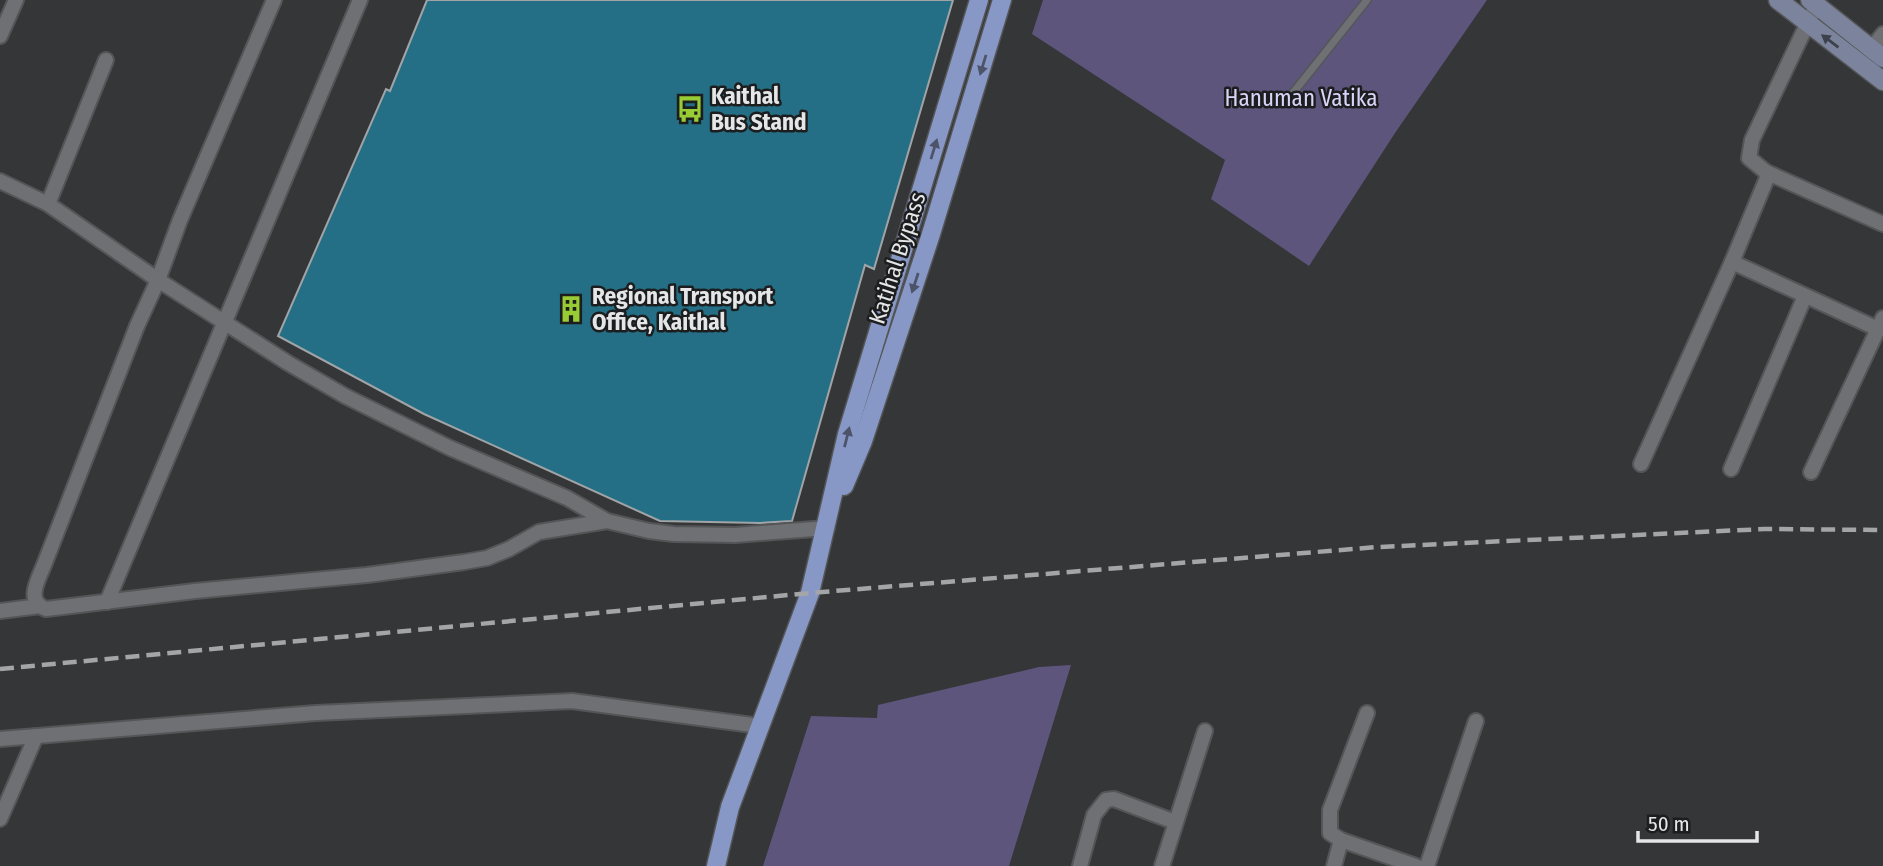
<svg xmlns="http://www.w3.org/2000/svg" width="1883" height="866" font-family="'Fira Sans Condensed',sans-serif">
	<rect width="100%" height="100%" fill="#343638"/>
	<g fill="#5d557c">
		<path d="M1043 0H1487L1395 133 1309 266 1211 199 1225 160 1032 34Z"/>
		<path d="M1071 665 1009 866H763L811 716 877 718 878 705 1039 667Z"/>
	</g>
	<path fill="#246f85" stroke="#a1a4a6" stroke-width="2" d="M427 0H953L874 269 865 265 792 521 760 523 660 521 424 414 278 336 386 89 390 91Z"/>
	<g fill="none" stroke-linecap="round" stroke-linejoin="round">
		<defs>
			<path id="lane" d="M1285 103 1367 0"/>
			<g id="street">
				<path d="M274 0 180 220 158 280 288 363 345 396 450 448 567 498 607 521 649 531 674 534 735 535 827 528"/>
				<path d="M0 36 16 0"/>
				<path d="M1871 49 1883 34"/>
				<path d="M1766 172 1883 224"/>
				<path d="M0 181 48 204 158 280 137 326 44 565C38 580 25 601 46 609L195 591 367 575 464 562 487 558 509 549 539 532 607 521"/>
				<path d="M48 204 106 60"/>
				<path d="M1732 262 1878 329 1883 318"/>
				<path d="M1641 464 1732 262 1767 178 1766 172 1749 158 1752 140 1812 14"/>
				<path d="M1731 469 1805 296"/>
				<path d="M1811 472 1878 329"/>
				<path d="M107 602 360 0"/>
				<path d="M0 611 40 606"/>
				<path d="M1367 713 1330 810V833L1341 840 1416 866"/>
				<path d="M0 739 316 713 572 701 760 726"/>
				<path d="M0 819 36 736"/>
				<path d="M1080 866 1094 815 1106 800 1114 799 1175 822"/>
				<path d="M1162 866 1205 731"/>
				<path d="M1334 866 1341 840"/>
				<path d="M1427 866 1476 721"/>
			</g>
			<g id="secondary">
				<path d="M1778 0 1883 81"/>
				<path d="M1810 0 1883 58"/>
			</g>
			<g id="primary">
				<path d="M844 486 863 441 931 234 1002 0"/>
				<path d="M716 866 730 807 810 593 847 434 979 0"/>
			</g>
		</defs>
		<use href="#lane" stroke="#545557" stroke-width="10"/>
		<use href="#street" stroke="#545557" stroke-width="18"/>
		<use href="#secondary" stroke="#545557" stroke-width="21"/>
		<use href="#primary" stroke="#545557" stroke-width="21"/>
		<use href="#lane" stroke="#6e7073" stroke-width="7"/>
		<use href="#street" stroke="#6e7073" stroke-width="14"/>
		<use href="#secondary" stroke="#7b849c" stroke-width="18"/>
		<use href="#primary" stroke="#8898c6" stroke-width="18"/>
		<path stroke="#a4a5a7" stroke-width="4.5" stroke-dasharray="14 7" stroke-linecap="butt" d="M0 669 810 593 1378 547 1765 529 1883 530"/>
	</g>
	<defs><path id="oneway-solid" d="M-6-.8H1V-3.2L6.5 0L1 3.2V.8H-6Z" transform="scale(1.75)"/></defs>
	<use fill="#3d414a" href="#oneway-solid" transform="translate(1830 41) rotate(-143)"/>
	<g fill="#4d546a">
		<use href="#oneway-solid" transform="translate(983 65) rotate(107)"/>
		<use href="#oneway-solid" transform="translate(934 149) rotate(-73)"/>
		<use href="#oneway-solid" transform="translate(915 283) rotate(108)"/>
		<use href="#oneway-solid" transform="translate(847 437) rotate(-76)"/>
	</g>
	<defs>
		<symbol id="bus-bare" viewBox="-9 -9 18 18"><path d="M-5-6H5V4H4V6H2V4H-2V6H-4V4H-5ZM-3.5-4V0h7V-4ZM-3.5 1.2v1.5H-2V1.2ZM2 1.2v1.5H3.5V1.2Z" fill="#99cb35" stroke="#1c1d1e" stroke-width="2.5" paint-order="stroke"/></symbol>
		<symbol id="building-bare" viewBox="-9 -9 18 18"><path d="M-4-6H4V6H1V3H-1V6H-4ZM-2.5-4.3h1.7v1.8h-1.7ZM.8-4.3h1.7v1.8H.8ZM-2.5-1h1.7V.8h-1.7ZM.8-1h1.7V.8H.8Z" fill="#99cb35" stroke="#1c1d1e" stroke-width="2.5" paint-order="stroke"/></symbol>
	</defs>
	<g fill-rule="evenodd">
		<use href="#bus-bare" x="671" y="90" width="38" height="38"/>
		<use href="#building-bare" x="552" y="290" width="38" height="38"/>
	</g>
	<g text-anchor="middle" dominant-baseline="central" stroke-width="5" stroke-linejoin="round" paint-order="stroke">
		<g font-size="23" font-weight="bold" fill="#e5e6e7" stroke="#1c1d1e" text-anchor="start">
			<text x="711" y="96">Kaithal<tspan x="711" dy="26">Bus Stand</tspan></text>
			<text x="592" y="296">Regional Transport<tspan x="592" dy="26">Office, Kaithal</tspan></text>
		</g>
		<g font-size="23" fill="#dad3f9" stroke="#1c1d1e">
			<text x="1301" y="98">Hanuman Vatika</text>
		</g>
		<g font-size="23" fill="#e5e6e7" stroke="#1c1d1e">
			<text transform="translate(897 258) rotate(-72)">Katihal Bypass</text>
		</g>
	</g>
	<path d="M1638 831v10h119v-10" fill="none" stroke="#e5e6e7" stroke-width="3.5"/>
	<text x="1648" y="831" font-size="21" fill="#e5e6e7" stroke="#1c1d1e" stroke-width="5" paint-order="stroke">50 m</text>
</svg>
